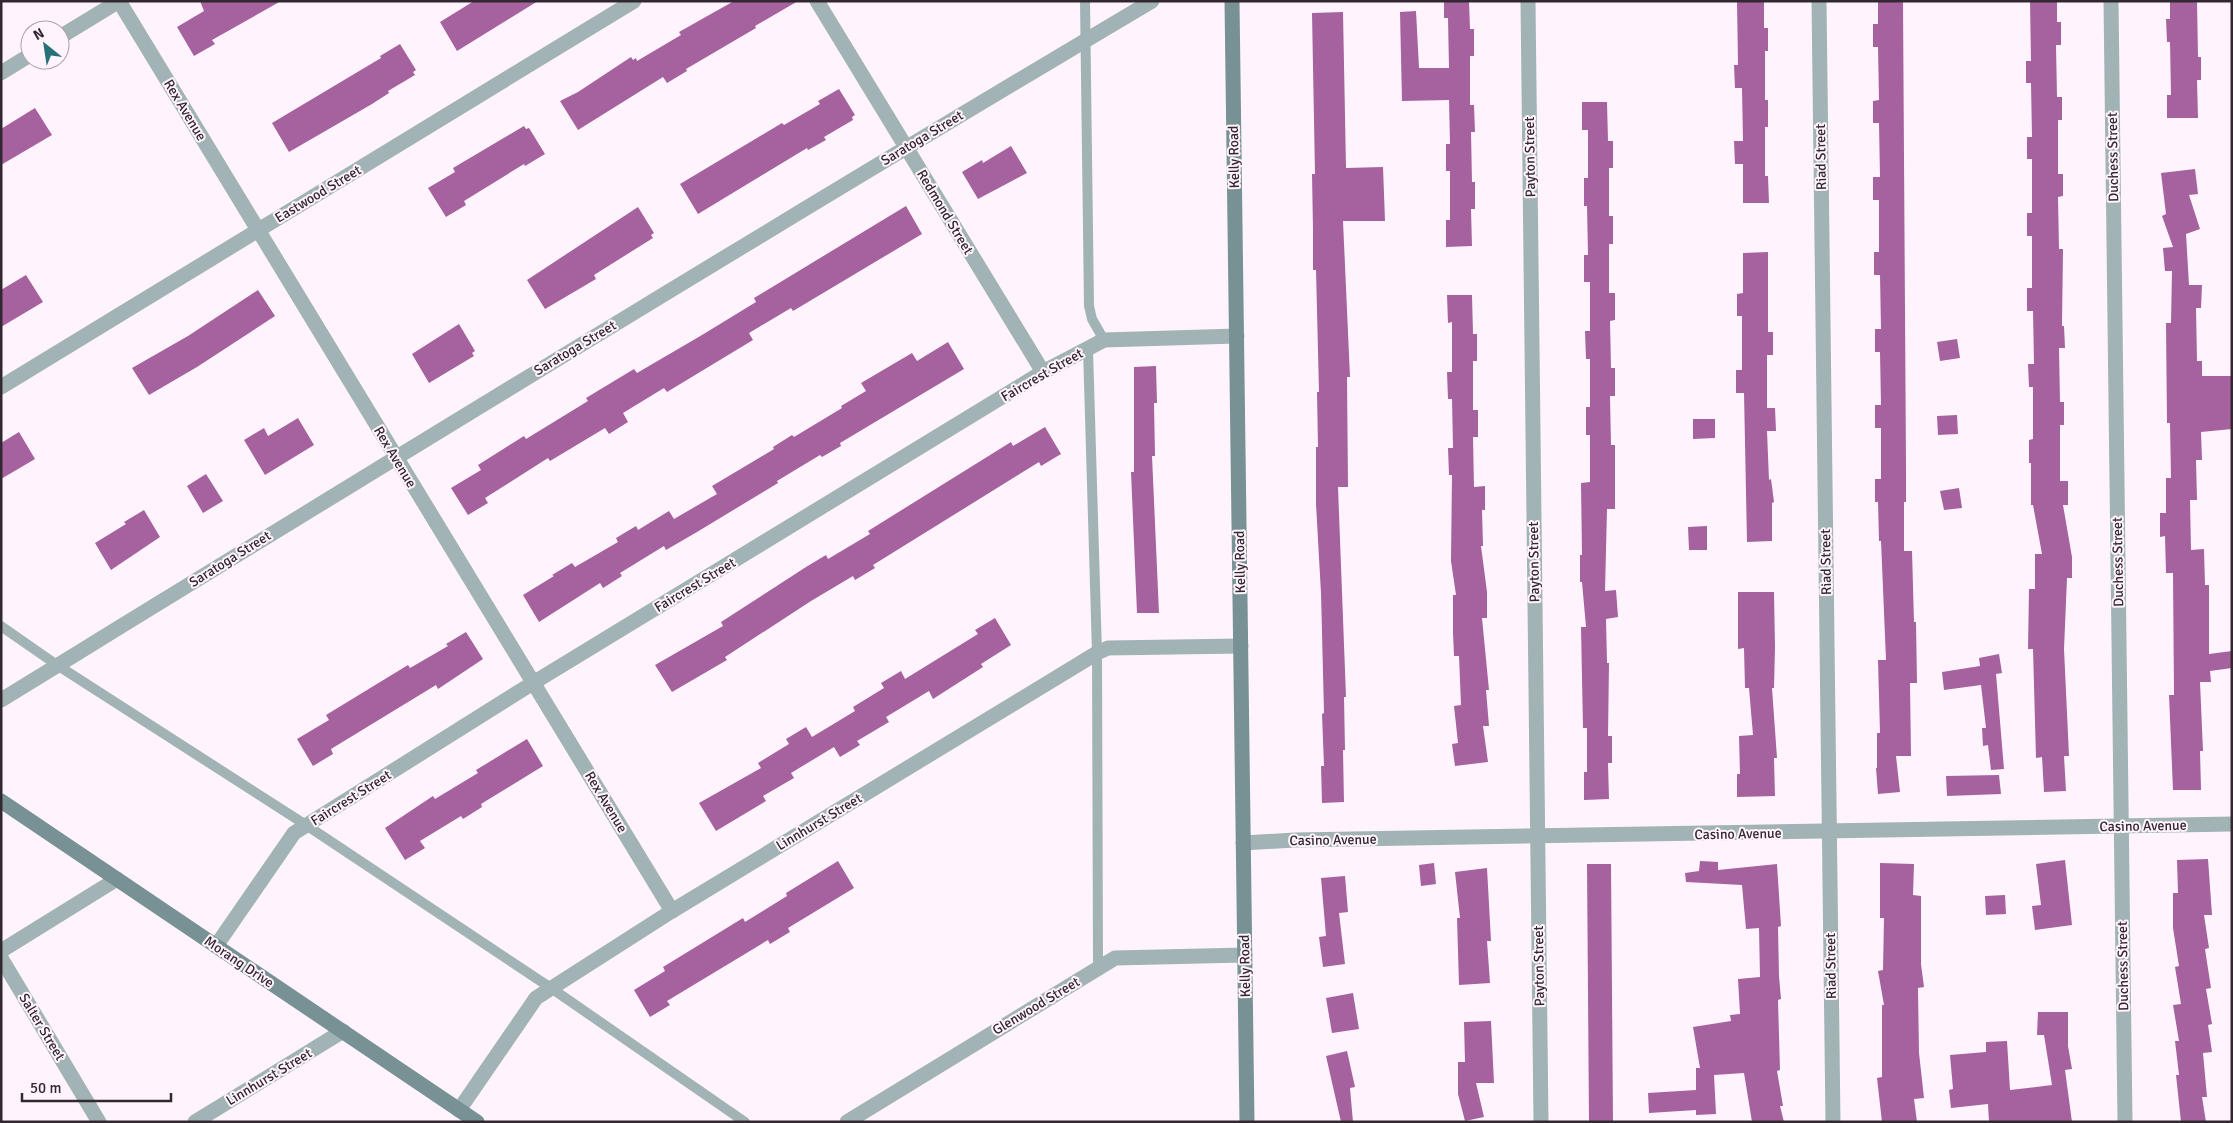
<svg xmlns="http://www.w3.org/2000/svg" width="2233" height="1123" font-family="Signika,sans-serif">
	<rect width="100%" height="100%" fill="#fff4fd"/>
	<g fill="#a5629e">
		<path d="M200 1H281L212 40 215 44 194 56 177 27 204 11Z"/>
		<path d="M474 1H538L457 51 440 22Z"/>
		<path d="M734 1H798L755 26 756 28 686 69 687 71 667 83 663 77 578 130 560 101 578 92 631 57 633 60 636 58 637 61 681 35 679 32Z"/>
		<path d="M1444 1H1469L1470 29H1474V56H1470V105H1474L1475 132H1471L1472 182H1475V209H1471L1472 246 1446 247V220H1450V171H1446V144H1450L1449 100 1402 101 1400 12 1416 11 1419 68H1449L1448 18H1444Z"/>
		<path d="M1737 1H1764V28H1768V51H1765V100H1768V127H1765V176H1768L1769 203H1743V164H1735L1734 141H1743L1742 88H1735L1734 65H1738Z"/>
		<path d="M1878 1H1903L1906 466V502H1904V551H1912L1914 622H1916L1917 683H1910L1911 756H1896L1900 792 1878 794 1876 768H1877V733H1880L1878 660H1886L1881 541H1879L1878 502H1875V479H1881V428H1875V405H1881L1880 352H1875V329H1881L1880 275H1874V252H1879V200H1873V177H1880L1879 123H1873V101L1879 100 1878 47H1873V24H1878Z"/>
		<path d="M2030 1H2057V22H2061V45H2056L2057 97H2062V120H2058V174H2063V196L2058 197 2059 249H2063L2062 326H2064L2065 348H2059L2060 402H2064V425H2060V481H2068V505H2063L2072 557V578H2067L2064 649 2069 756H2064L2066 791 2044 792 2042 757 2036 758 2033 649H2028L2029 589H2035V554H2042L2033 505H2031V463H2029V440L2033 439V387H2029L2028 364H2034L2033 311H2027V288H2032V236H2027V213H2032V159H2027V137H2032L2031 83H2026V61H2031Z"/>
		<path d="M2170 1H2197L2198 57H2201V80H2197L2198 118H2167V95H2171L2170 42H2167L2166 19H2170Z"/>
		<path d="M1343 12 1346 168 1383 167 1385 221H1343L1350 377H1347L1348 487H1338L1346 697H1344L1345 750H1343L1344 802 1322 803 1321 766H1324L1322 714 1324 713 1321 593 1316 504V447H1318L1317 392H1319L1316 270H1313V230L1312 174H1315L1312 13Z"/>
		<path d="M400 44 416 70 413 72 415 75 388 91 389 93 372 104 289 152 272 123 381 58 380 56Z"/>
		<path d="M839 89 855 115 852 117 853 120 824 137 826 140 808 150 807 148 698 214 680 184 782 123 784 125 820 104 818 101Z"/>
		<path d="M1582 102H1607L1608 141H1613V168H1609V216H1613V244H1609V293H1615V320L1610 321 1611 368H1615V396H1610L1611 445H1615V509H1607L1605 591 1616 590 1618 617 1606 619 1607 663H1609L1608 736H1612V763H1608L1609 799 1584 800V772H1587V728H1583L1581 627H1586L1582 582H1580V555H1582L1581 483 1590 482V435H1586V407H1590V359H1586L1585 331H1590V282H1584V255H1588L1587 206H1584V178H1588V130H1582Z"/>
		<path d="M35 108 52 135 1 165V129Z"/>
		<path d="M524 126 526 129 529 128 545 154 525 166 524 164 464 201 466 205 446 217 428 188 455 172 453 168Z"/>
		<path d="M1011 146 1027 173 978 199 962 172 982 160 983 163Z"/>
		<path d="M2195 169 2198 194 2189 195 2200 229 2186 234 2189 285H2202L2201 308H2196L2197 361H2202V376H2232V429L2201 432 2202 460H2196L2197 500H2190L2191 550 2204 549 2205 585H2209V654L2232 651V668L2210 671 2211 682H2200L2203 751H2200L2201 790H2173L2169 695H2174L2173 573H2166L2165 536 2160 537V513H2166V478H2171L2170 423H2167L2166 323H2171L2172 271H2165L2163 248 2173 247 2162 216 2166 214 2161 173Z"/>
		<path d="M906 206 922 234 793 311 791 308 749 333 753 340 667 392 664 388 623 413 628 422 609 434 605 428 550 461 548 458 485 498 488 503 468 515 451 488 481 470 478 465 524 436 526 439 588 401 586 398 634 369 637 373 702 335 756 302 754 298Z"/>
		<path d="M638 207 654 233 651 235 653 238 594 275 596 279 545 309 527 280Z"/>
		<path d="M1768 252V332H1773V355H1767V408H1775L1776 431H1767L1769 480 1771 479 1774 502 1772 503V541L1747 542 1744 393H1736V370H1742V316H1737V294L1743 293V253Z"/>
		<path d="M26 275 43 302 1 327V290Z"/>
		<path d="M258 290 275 316 197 367 149 395 132 368 188 336Z"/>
		<path d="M1447 295H1472L1473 334H1477V361H1473V410H1478V437H1473L1474 487 1485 486V510H1482L1483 546H1481L1487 592V618H1482L1489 690H1486L1489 726H1483L1488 762 1455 766 1452 744 1458 743 1454 706 1461 705 1459 656H1454L1453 633V595H1456L1451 561 1452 475H1449L1448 448H1453L1452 399H1448L1447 372H1452V322L1448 323Z"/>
		<path d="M459 324 475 351 472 353 474 356 429 383 412 354Z"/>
		<path d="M1957 339 1960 358 1940 361 1937 342Z"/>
		<path d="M948 342 964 369 840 443 841 446 822 457 820 455 777 481 778 483 697 532 666 550 664 546 620 573 622 576 603 588 600 583 539 622 523 595 554 576 552 575 572 563 575 567 618 542 616 538 636 526 638 530 669 511 674 519 717 494 712 486 774 449 773 447 792 435 794 437 842 408 841 406 866 391 861 383 912 353 917 361Z"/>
		<path d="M1156 366 1157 403H1154L1155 456H1152L1159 613H1137L1131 472H1134V367Z"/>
		<path d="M1957 415 1958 434 1938 435 1937 416Z"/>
		<path d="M298 418 314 445 265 475 244 440 264 428 268 436Z"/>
		<path d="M1693 419H1715V438L1693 439Z"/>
		<path d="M1045 427 1061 454 1041 466 1039 462 873 565 875 568 855 580 853 576 811 601 725 657 727 660 672 692 655 665 723 626 721 622 806 567 826 555 828 559 870 534 868 531 1011 442 1013 446Z"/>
		<path d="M19 432 35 459 1 479V443Z"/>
		<path d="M206 474 223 501 203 513 187 486Z"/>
		<path d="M1959 488 1962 508 1944 510 1940 491Z"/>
		<path d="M144 510 160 537 111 570 95 543 126 524 124 522Z"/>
		<path d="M1707 526V550H1689L1688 527Z"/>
		<path d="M1738 592H1774L1775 647 1774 688H1772L1777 758H1774L1775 796 1737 797V774H1740L1739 736 1753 735 1749 688H1745L1744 648 1738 649Z"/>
		<path d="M995 618 1011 645 981 664 983 667 933 699 929 691 886 717 889 722 857 741 860 745 840 757 834 747 791 773 794 778 763 796 766 801 716 831 699 803 761 768 758 763 789 744 786 739 806 727 812 737 855 711 853 707 884 688 881 683 901 671 905 679 978 634 975 630Z"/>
		<path d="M466 632 483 659 438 689 436 685 331 749 333 754 313 766 297 739 329 720 326 715 408 665 410 668 448 646 446 644Z"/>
		<path d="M1999 654 2002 673 1996 674 2004 769 1991 770 1988 745 1983 746 1982 728H1986L1981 685 1944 690 1942 672 1980 666 1979 658Z"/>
		<path d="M527 739 543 766 481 804 482 807 463 819 461 816 420 841 425 848 405 860 385 828 433 796 435 799 478 773 476 770Z"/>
		<path d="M1999 775 2001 794 1947 796 1946 776Z"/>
		<path d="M2208 859 2212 915H2204L2209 948 2205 949 2211 988 2206 989 2212 1024 2208 1025 2212 1052 2203 1053 2207 1097H2202L2206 1122H2181L2176 1075H2179L2175 1041H2179L2173 1005 2181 1004 2175 967 2179 966 2173 928V893H2178L2177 860Z"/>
		<path d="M2065 860 2072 925 2035 930 2032 906 2041 905 2036 864Z"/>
		<path d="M838 861 854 888 788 928 790 932 770 944 768 940 667 1001 670 1005 650 1017 634 990 665 971 663 967 743 918 745 922 787 896 786 893Z"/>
		<path d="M1700 861 1718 862V870L1777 864 1781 926 1778 927 1779 976 1781 999 1778 1000 1780 1070 1777 1071 1783 1106H1780L1784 1122H1752L1744 1073 1714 1075 1716 1114 1696 1115V1110L1649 1113 1648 1093 1696 1090V1068H1700L1693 1027 1731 1021 1730 1015 1740 1014 1738 979 1760 977 1759 928 1746 929 1742 885 1686 882 1685 873 1699 871Z"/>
		<path d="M1434 863 1436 884 1421 886 1419 865Z"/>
		<path d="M1880 863 1914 864 1913 895 1921 896V964L1924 987 1918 988 1919 1053 1924 1098 1914 1099 1917 1122H1882L1877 1078 1882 1077V1005H1884L1878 971 1883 970 1884 918H1880Z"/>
		<path d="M1587 864H1611L1613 1122H1589Z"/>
		<path d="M1487 868 1491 941H1487L1490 983 1459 985 1457 918H1460L1455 872Z"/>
		<path d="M1345 876 1348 912 1339 913 1345 964 1323 967 1319 937 1326 936 1321 878Z"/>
		<path d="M2005 895 2006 914 1986 915 1985 896Z"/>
		<path d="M1353 993 1359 1029 1332 1033 1326 998Z"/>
		<path d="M2038 1012H2068V1046L2072 1069 2065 1070 2072 1122H1989L1988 1104 1951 1108 1949 1090 1953 1089 1950 1055 1986 1052V1042L2007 1041 2010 1090 2052 1085 2044 1035H2037Z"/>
		<path d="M1491 1021 1494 1083H1476L1484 1117 1465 1121 1458 1094V1062H1465L1464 1022Z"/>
		<path d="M1347 1051 1355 1087 1350 1088 1353 1122H1341L1326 1056Z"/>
	</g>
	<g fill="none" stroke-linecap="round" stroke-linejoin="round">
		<g stroke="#a2b3b5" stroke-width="10">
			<path d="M1085 1 1089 306 1092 319 1104 340"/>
			<path d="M1088 349 1097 653 1098 969"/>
			<path d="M1 626 57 665 306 825 551 988 745 1122"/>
		</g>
		<g stroke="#a2b3b5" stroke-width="15">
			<path d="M119 1 672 911"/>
			<path d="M817 1 1043 372"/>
			<path d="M1528 1 1541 1122"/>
			<path d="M1819 1 1833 1122"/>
			<path d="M2111 1 2125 1122"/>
			<path d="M60 37 119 1"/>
			<path d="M1 73 30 55"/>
			<path d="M1 387 634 1"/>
			<path d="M1 700C384 465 766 230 1152 1"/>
			<path d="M1243 843 1295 840 2232 824"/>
			<path d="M216 946 294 833 533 683 1043 372 1104 340 1237 336"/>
			<path d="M1 951 117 879"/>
			<path d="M1 958 99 1122"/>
			<path d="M459 1110 536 998 672 911 1097 653 1108 648 1241 646"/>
			<path d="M195 1122 343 1031"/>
			<path d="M847 1122 1115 958 1245 955"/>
		</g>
		<g stroke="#789194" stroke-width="15">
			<path d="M1232 1 1247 1122"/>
			<path d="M1 801 477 1122"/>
		</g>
	</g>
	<g text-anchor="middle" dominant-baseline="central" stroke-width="4" stroke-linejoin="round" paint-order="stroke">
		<g font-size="14" fill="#322831" stroke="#fff4fd">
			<text transform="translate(185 110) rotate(59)">Rex Avenue</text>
			<text transform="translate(922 138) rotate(-31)">Saratoga Street</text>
			<text transform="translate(1234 157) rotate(-91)">Kelly Road</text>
			<text transform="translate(1530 157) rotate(-91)">Payton Street</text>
			<text transform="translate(1821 157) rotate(-91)">Riad Street</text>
			<text transform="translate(2113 157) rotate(-91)">Duchess Street</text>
			<text transform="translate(318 194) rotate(-31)">Eastwood Street</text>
			<text transform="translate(945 212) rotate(59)">Redmond Street</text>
			<text transform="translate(575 348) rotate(-31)">Saratoga Street</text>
			<text transform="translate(1042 375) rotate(-30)">Faircrest Street</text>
			<text transform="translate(395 457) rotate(59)">Rex Avenue</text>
			<text transform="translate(230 559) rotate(-32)">Saratoga Street</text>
			<text transform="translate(1240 562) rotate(-91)">Kelly Road</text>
			<text transform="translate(1534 562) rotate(-91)">Payton Street</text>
			<text transform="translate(1826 562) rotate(-91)">Riad Street</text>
			<text transform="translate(2118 562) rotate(-91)">Duchess Street</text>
			<text transform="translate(695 585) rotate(-31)">Faircrest Street</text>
			<text transform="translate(351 798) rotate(-32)">Faircrest Street</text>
			<text transform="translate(606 802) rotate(59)">Rex Avenue</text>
			<text transform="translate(819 822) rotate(-31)">Linnhurst Street</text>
			<text transform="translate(2143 826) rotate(-1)">Casino Avenue</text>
			<text transform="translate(1738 834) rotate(-1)">Casino Avenue</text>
			<text transform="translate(1333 840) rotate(-1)">Casino Avenue</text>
			<text transform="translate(239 962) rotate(34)">Morang Drive</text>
			<text transform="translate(1245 966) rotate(-91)">Kelly Road</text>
			<text transform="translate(1539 966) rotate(-91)">Payton Street</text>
			<text transform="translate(1831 966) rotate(-91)">Riad Street</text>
			<text transform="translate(2123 966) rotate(-91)">Duchess Street</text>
			<text transform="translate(1036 1006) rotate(-31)">Glenwood Street</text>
			<text transform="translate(42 1027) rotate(59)">Salter Street</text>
			<text transform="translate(269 1077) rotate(-31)">Linnhurst Street</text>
		</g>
	</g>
	<rect width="2233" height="1123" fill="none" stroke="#322831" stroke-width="5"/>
	<g transform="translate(45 45) rotate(330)"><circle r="24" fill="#fff4fd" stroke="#ada2ab"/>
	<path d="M0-4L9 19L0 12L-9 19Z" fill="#28717a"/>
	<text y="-8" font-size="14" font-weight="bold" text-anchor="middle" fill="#322831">N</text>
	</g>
	<path d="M22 1093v8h149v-8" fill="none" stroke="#322831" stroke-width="2.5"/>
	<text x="30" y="1093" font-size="15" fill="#322831" stroke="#fff4fd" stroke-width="4" paint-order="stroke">50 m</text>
</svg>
